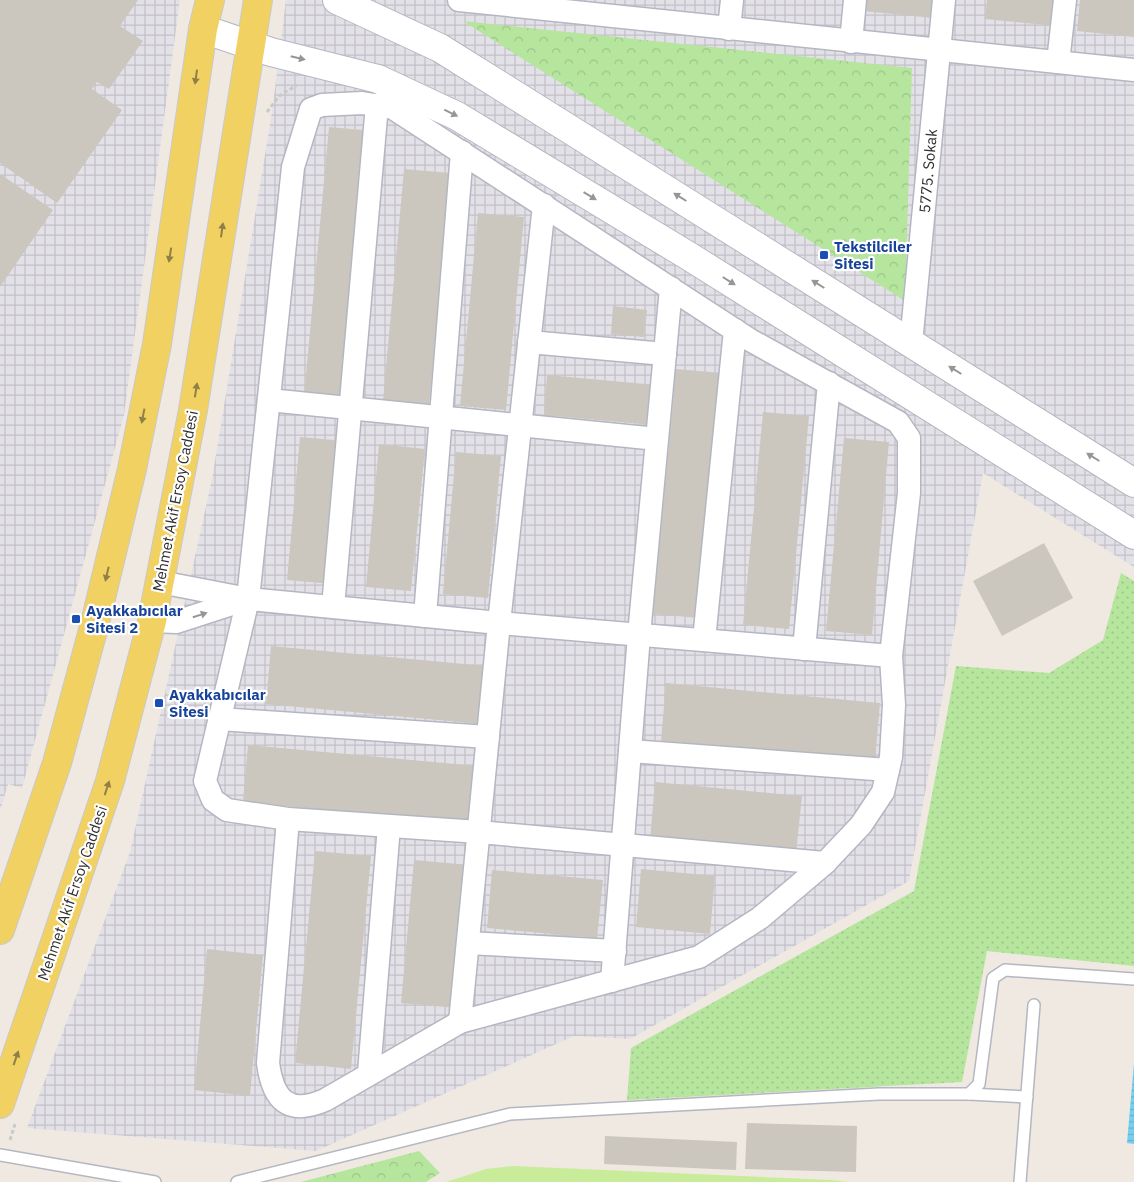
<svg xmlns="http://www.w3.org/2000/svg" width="1134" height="1182" font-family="'IBM Plex Sans',sans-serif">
	<defs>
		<pattern id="industrial-grid" width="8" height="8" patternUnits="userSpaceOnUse" patternTransform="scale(1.25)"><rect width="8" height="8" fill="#e3e1e8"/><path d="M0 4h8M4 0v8" fill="none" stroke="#c3c1c7"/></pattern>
		<pattern id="grass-dots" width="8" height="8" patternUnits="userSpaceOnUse" patternTransform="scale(1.25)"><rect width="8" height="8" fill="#b6e59e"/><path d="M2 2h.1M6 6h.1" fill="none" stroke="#9dc588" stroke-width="1.8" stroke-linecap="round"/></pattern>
		<pattern id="forest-crowns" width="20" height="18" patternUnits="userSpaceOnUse" patternTransform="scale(1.25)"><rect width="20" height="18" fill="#b6e59e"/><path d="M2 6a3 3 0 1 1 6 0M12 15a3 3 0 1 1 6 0" fill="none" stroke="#9dc588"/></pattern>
		<pattern id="water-rules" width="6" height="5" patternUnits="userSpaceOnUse" patternTransform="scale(1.25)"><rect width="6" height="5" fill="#75cff0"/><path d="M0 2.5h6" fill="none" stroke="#66b2ce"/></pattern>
	</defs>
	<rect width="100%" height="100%" fill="#efe9e1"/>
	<g fill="url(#industrial-grid)">
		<path d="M0 0H180L124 415 22 788 8 784 0 811Z"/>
		<path d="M286 0H1134V567L983 473 909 881 630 1039 574 1036 316 1151 27 1128 130 852 212 479 272 112Z"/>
	</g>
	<path fill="url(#grass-dots)" d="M1121 573 1134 581V966L987 951 962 1082 627 1100 631 1048 914 891 956 666 1049 673 1103 640Z"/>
	<g fill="url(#forest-crowns)">
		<path d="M463 21 912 68 905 301Z"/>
		<path d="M419 1151 440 1173 426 1182H301Z"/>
	</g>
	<path fill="#c9ec9a" d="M513 1166 831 1180 849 1182H446L486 1169Z"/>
	<path fill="url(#water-rules)" d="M1134 1063V1144L1127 1143Z"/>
	<g fill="#cbc7bf">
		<path d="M0 0H138L120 26 143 41 109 89 97 82 92 89 122 110 57 203 0 163Z"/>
		<path d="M864 0H935L933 18 863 11Z"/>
		<path d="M987 0H1057L1055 26 985 19Z"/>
		<path d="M1080 0H1134V37L1077 31Z"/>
		<path d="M329 127 374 131 350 400 304 396Z"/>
		<path d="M404 169 450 173 429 406 383 401Z"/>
		<path d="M0 174 53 210 0 287Z"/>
		<path d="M478 213 524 217 506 410 460 406Z"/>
		<path d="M613 306 647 310 644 337 611 334Z"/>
		<path d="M676 369 722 373 699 618 653 614Z"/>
		<path d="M547 375 656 385 652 425 544 415Z"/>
		<path d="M763 412 809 416 789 629 743 625Z"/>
		<path d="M300 437 345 441 332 584 287 580Z"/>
		<path d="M844 438 889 442 872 635 826 631Z"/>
		<path d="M379 444 425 449 411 591 366 587Z"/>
		<path d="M456 452 501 456 488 598 443 594Z"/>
		<path d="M1044 543 1073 598 1002 636 973 581Z"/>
		<path d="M271 646 486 666 481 724 266 704Z"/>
		<path d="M666 683 880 703 875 761 661 741Z"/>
		<path d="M248 745 477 766 471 824 243 802Z"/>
		<path d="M655 782 802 796 796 854 650 840Z"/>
		<path d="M315 851 371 856 351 1069 295 1063Z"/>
		<path d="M414 860 470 865 457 1008 401 1003Z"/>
		<path d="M641 869 715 876 710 934 636 927Z"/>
		<path d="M492 870 603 880 597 938 487 928Z"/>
		<path d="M207 949 263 955 250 1096 194 1090Z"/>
		<path d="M747 1123 857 1126 856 1172 745 1169Z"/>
		<path d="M605 1136 737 1142 736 1170 604 1164Z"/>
	</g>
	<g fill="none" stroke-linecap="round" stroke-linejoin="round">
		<defs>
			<g id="service">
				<path d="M969 1094 1027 1097"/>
				<path d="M0 1155 155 1182"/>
				<path d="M237 1182 510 1114 879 1094H969L979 1084 993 978 1005 970 1134 979"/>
				<path d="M1020 1182 1034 1005"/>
			</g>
			<g id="minor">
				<path d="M459 0 1134 70"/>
				<path d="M729 29 732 0"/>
				<path d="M851 42 855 0"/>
				<path d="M1058 62 1065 0"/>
				<path d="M362 103 393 108 750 340 898 422 909 438V493L891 656 894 705 891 757 883 792 861 825 825 863 760 918 699 957 460 1022 325 1100C288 1116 273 1100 268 1063L288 819 227 810 213 800 205 781 248 599 293 167 311 109 322 105Z"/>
				<path d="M529 342 665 354"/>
				<path d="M911 343 944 0"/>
				<path d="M269 400 657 439"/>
				<path d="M160 582 248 599 499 623 891 656"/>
				<path d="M333 607 377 105"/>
				<path d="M425 616 462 152"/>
				<path d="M152 621 176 622 244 600"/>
				<path d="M704 640 735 330"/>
				<path d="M804 649 829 383"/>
				<path d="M219 719 488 737"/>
				<path d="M630 751 888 770"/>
				<path d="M288 819 479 832 825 863"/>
				<path d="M468 943 615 951"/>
				<path d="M612 981 639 635 671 288"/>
				<path d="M460 1022 499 623 544 205"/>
				<path d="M369 1073 389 826"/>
			</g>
			<g id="secondary">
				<path d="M337 0 440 48 1134 483"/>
				<path d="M203 29 271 52 378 79 457 116 687 255 1134 535"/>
			</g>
			<g id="primary">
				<path d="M0 930 57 763 95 623 132 469 157 344 203 29 210 0"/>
				<path d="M0 1104 110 781 152 621 193 410 258 0"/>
			</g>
		</defs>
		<use href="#service" stroke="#b4b7c1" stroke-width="14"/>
		<use href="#minor" stroke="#b4b7c1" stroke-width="25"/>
		<use href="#secondary" stroke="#b4b7c1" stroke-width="30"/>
		<use href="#primary" stroke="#c9c9c9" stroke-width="30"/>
		<g stroke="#c9c9c9" stroke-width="3" stroke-dasharray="4 2.5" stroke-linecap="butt">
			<path d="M267 112 279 96 297 85"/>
			<path d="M10 1140 15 1124"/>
		</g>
		<use href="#service" stroke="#fff" stroke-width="11"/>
		<use href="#minor" stroke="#fff" stroke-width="22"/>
		<use href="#secondary" stroke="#fff" stroke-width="28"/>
		<use href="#primary" stroke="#f2d163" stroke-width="28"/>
	</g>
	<defs><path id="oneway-solid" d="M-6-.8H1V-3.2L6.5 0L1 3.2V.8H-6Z" transform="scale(1.25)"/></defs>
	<g fill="#969696">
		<use href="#oneway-solid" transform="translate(298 58) rotate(13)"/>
		<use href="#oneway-solid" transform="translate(451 113) rotate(26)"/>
		<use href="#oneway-solid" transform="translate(590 196) rotate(31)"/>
		<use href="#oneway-solid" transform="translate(680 197) rotate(-148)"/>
		<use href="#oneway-solid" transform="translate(729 281) rotate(32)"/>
		<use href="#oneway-solid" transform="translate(818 284) rotate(-148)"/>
		<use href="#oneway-solid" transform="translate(955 370) rotate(-148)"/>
		<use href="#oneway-solid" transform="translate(1093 457) rotate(-148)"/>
		<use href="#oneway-solid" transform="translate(200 615) rotate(-18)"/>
	</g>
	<g fill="#908048">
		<use href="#oneway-solid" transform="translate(196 77) rotate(98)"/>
		<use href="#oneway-solid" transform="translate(222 230) rotate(-82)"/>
		<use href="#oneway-solid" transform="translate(170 255) rotate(99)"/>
		<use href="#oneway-solid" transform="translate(196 390) rotate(-81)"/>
		<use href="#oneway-solid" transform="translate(143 416) rotate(101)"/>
		<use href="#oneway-solid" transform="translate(107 574) rotate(103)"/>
		<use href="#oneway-solid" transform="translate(107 788) rotate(-72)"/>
		<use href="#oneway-solid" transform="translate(16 1058) rotate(-71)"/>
	</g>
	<g fill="#1a4fb4" stroke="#fff" stroke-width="2">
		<rect x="819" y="250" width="10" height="10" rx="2.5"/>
		<rect x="71" y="614" width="10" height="10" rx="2.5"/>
		<rect x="154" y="698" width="10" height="10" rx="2.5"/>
	</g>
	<g text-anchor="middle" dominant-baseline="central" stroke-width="4.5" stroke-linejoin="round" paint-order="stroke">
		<g font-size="15" fill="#2e2e2e" stroke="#fff">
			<text transform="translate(928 171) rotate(-85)">5775. Sokak</text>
			<text transform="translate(175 501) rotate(-79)">Mehmet Akif Ersoy Caddesi</text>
			<text transform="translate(72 893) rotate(-71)">Mehmet Akif Ersoy Caddesi</text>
		</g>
		<g font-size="15" font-weight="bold" fill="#164399" stroke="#fff" text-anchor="start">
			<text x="834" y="246">Tekstilciler<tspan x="834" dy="17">Sitesi</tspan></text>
			<text x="86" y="610">Ayakkabıcılar<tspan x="86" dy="17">Sitesi 2</tspan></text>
			<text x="169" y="694">Ayakkabıcılar<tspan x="169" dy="17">Sitesi</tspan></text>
		</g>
	</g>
</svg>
